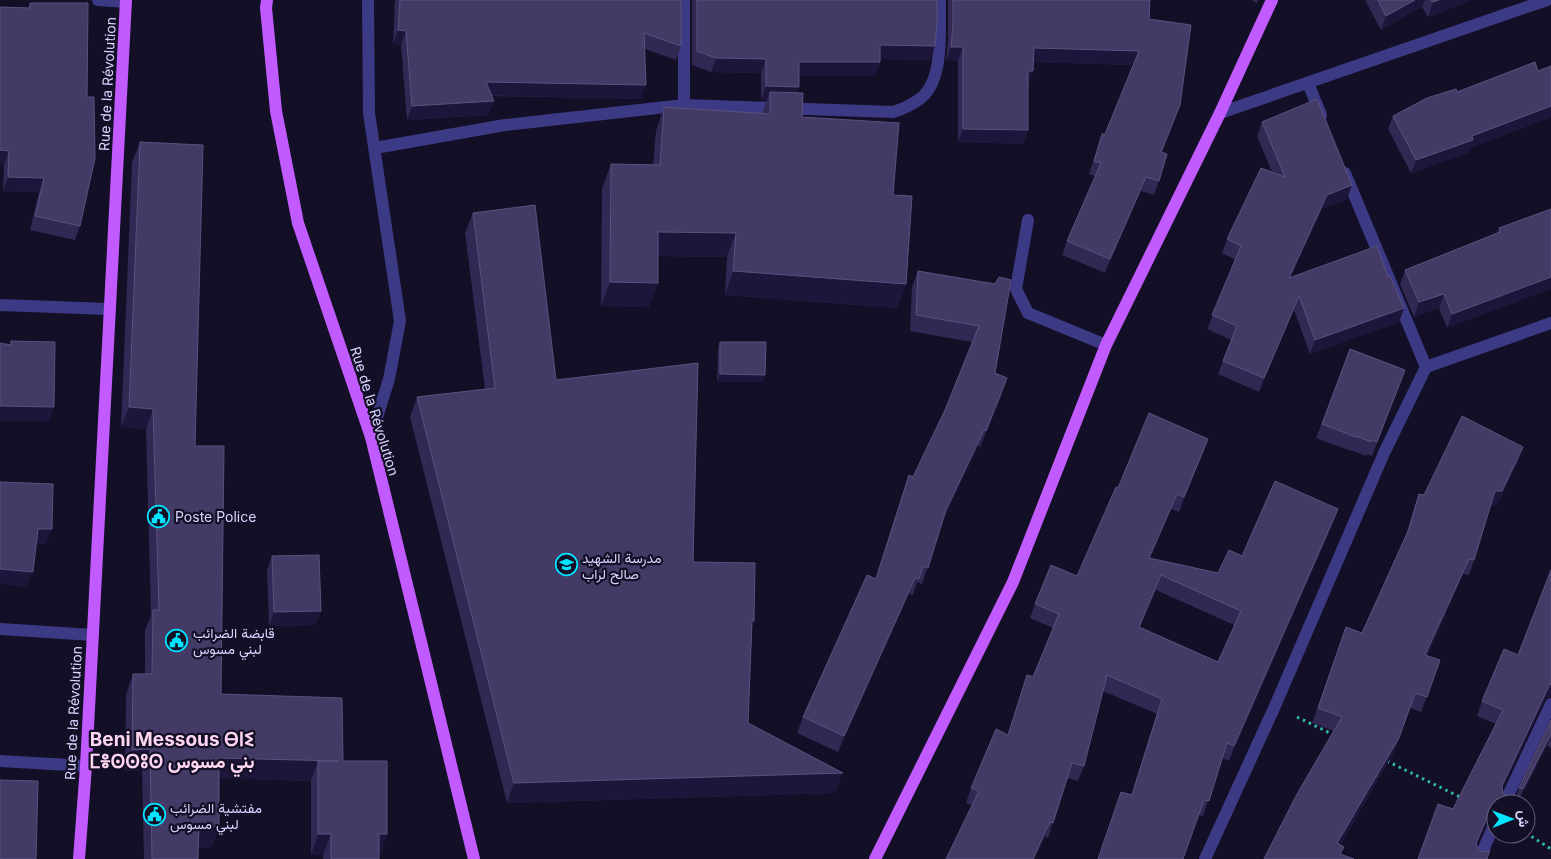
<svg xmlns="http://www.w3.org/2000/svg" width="1551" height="859" font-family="Inter,Vazirmatn,'Noto Sans Tifinagh',sans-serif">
	<rect width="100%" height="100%" fill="#130f26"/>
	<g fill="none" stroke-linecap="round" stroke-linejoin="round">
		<g stroke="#2fb8b0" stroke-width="3" stroke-dasharray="2.5 4" stroke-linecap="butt">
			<path d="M1297 717 1334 735"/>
			<path d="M1387 761 1462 798"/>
			<path d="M1526 833 1551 849"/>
		</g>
		<g stroke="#3d3a85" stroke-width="12">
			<path d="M98 0 126 2"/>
			<path d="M368 0 369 113 400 321 389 379 371 437"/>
			<path d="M1308 83 1321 115"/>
			<path d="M684 105V0"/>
			<path d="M1220 113 1547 0"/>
			<path d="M375 148 505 125 684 105 893 112C903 109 912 105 921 98 945 78 939 29 940 0"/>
			<path d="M1345 173 1426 367"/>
			<path d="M1028 220 1016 289 1028 313 1106 345"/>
			<path d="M0 305 109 309"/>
			<path d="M0 629 93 635"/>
			<path d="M0 761 86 766"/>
			<path d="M1504 804 1551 704"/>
			<path d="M1205 859 1275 706 1384 453 1426 367 1551 323"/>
			<path d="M1479 859 1496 821"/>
		</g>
		<g stroke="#c25bff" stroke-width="12">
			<path d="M267 0 266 8 276 111 298 223 371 437 474 859"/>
			<path d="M79 859 86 766 126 0"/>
			<path d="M875 859 1013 582 1106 345 1220 113 1272 0"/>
		</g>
	</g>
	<g fill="#312854" fill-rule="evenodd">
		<path d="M395 0H681V46L676 60 645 49 641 99 491 96 494 101 488 115 407 120 401 45 393 44Z"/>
		<path d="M692 0H937L935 46 930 60 880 59V62L875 76H799L797 93 802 117 893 195 906 284 897 308 725 295 727 257 658 256 649 307 601 306 602 188 611 164 653 165 656 131 664 107 762 114 767 100 761 99V73L711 72 692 65Z"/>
		<path d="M948 0H1150L1149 19 1180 105 1162 152 1159 181 1154 195 1141 191 1105 273 1062 255 1067 241 1095 176 1089 174 1102 134H1105L1133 65 1034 62 1033 71 1028 85V130L1023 144 958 142V61H946L948 39Z"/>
		<path d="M1251 0H1258L1257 3Z"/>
		<path d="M1365 0H1472L1428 17 1422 7 1381 30Z"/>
		<path d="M30 3 80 226 75 240 30 230 39 192 3 191 4 164 28 8Z"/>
		<path d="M1551 66V117L1470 148 1468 153 1411 173 1388 129 1393 116 1457 92 1538 71Z"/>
		<path d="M1262 122 1347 199 1322 209 1290 277H1388L1404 308 1399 322 1310 354 1294 310 1259 392 1218 374 1231 340 1207 329 1236 260 1222 253 1227 239 1272 172 1257 136Z"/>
		<path d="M140 142 195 446 221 694 343 761 387 834 379 855V859H323V855H311V781L219 778V827L211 848 198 847V859H144L142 770 125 771 126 695 133 674H145V630L151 616 146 429 121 427 132 162Z"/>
		<path d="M1551 209 1447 328 1439 308 1414 317 1400 284 1405 270 1497 234 1499 228Z"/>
		<path d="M473 213 556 380 693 562 752 628 748 723 835 793 507 803 410 417 417 397 485 389 465 233Z"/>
		<path d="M918 271 995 284V373L1002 394 980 447 978 446 942 522 922 584 917 582 913 595 909 594 838 752 797 733 803 717 875 579 909 475 913 477 945 410 972 342 910 331 912 287Z"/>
		<path d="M720 342 765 375 763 382H717L718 349Z"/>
		<path d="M1350 349 1405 370 1372 456 1367 454 1366 456 1351 450V451L1316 438Z"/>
		<path d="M1208 439 1179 512 1171 509 1150 558 1218 573 1242 556 1333 523 1229 761 1222 758 1203 816 1131 795 1157 714 1103 691 1084 766 1078 781 1067 778 1048 838 1045 837 1034 859H946L972 805 966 803 971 788 1008 734 1027 675 1033 677 1053 628 1030 618 1035 604 1077 576 1118 488ZM1156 590 1234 625 1218 662 1140 627Z"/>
		<path d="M1523 447 1518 462 1496 506H1490L1474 560 1469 575 1463 574 1427 656 1440 660 1421 712 1410 708 1394 752 1340 845 1344 847 1341 854 1264 859 1334 731 1312 723 1346 627 1362 633 1406 535 1414 508 1419 494 1424 495Z"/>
		<path d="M272 556 321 611 315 625 269 626 267 570Z"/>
		<path d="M1551 570V696L1547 697 1544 701 1502 789 1503 793 1508 797 1505 804H1496V813H1495L1489 817 1476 845 1418 859 1453 809 1496 724 1477 716 1482 701 1518 655Z"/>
		<path d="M1551 720V748L1547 746 1517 804 1514 802 1519 788Z"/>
	</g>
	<g fill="#1d163a">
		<path d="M1415 0H1425L1422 7 1381 30 1386 16Z"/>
		<path d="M1439 0H1472L1428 17 1433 2Z"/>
		<path d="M398 30 406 31 401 45 393 44Z"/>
		<path d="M880 45 935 46 930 60 875 59Z"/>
		<path d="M951 47H963L958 61H946Z"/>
		<path d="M1034 48 1139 51 1134 65 1029 62Z"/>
		<path d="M716 58 766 59 761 73 711 72Z"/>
		<path d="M799 62H880L875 76H794Z"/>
		<path d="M1028 71H1033L1028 85Z"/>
		<path d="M486 82 646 85 641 99 481 95Z"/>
		<path d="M766 86 799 87 794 101 770 92 767 100 761 99Z"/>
		<path d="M494 101 488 115 407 120 412 106Z"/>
		<path d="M1551 106V117L1470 148 1468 153 1411 173 1416 160 1472 136Z"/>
		<path d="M963 129 1028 130 1023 144 958 142Z"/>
		<path d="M0 150 9 151 4 164H0Z"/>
		<path d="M8 177 44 178 39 192 3 191Z"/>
		<path d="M1146 177 1141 191 1105 273 1110 259Z"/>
		<path d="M1352 185 1347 199 1322 209 1284 292 1289 278 1327 195Z"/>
		<path d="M658 232 736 233 727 257 650 256Z"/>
		<path d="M733 271 906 284 897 308 725 295Z"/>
		<path d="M1551 277V289L1447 328 1452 314Z"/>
		<path d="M610 282 658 283 649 307 601 306Z"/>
		<path d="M1444 294 1439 308 1414 317 1419 302Z"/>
		<path d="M1299 296 1294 310 1259 392 1264 378Z"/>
		<path d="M1404 308 1399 322 1310 354 1315 340Z"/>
		<path d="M720 374 765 375 763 382H717Z"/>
		<path d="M1007 378 1002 394 980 447 986 431Z"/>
		<path d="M0 406 54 407 49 422 0 421Z"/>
		<path d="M129 407 153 409 146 429 121 427Z"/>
		<path d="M984 430 978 446 940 526 946 510Z"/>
		<path d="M1208 439 1203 453 1179 512 1184 497Z"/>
		<path d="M1523 447 1518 462 1496 506H1489L1495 491Z"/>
		<path d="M1177 494 1171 509 1144 573 1149 558Z"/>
		<path d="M1338 509 1333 523 1229 761 1234 746Z"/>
		<path d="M38 529H52L46 544H32Z"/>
		<path d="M1469 559 1463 574 1420 670 1425 655Z"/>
		<path d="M0 569 33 572 27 587 0 584Z"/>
		<path d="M1161 575 1156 590 1134 642 1139 627Z"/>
		<path d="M915 578 909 594 838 752 844 736Z"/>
		<path d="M321 611 315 625 269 626 274 612Z"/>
		<path d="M1551 684V696L1547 697 1544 701 1497 801 1502 786 1549 686Z"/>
		<path d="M1551 734 1547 746 1517 804 1523 789Z"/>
		<path d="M1399 738 1394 752 1332 858 1337 843Z"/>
		<path d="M150 749 142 770 125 771 132 750Z"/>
		<path d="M219 758 339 761H318L311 781 212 778Z"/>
		<path d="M843 773 835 793 507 803 514 783Z"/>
		<path d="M1500 798 1498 804H1496V809L1495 813 1489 817 1472 856 1477 841 1494 802Z"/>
		<path d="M1050 822 1045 837 1034 859H1033Z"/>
		<path d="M199 826 219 827 211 848 191 846Z"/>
		<path d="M318 834H331L323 855H311Z"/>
		<path d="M379 834H387L380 855H371Z"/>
	</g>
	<g fill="#433a66" stroke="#5a527e" fill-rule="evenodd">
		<path d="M400 0H681V46L644 33 646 85 486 82 494 101 412 106 406 31 398 30Z"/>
		<path d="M697 0H937V24L935 46 880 45V62H799V87L766 86V59L716 58 697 51Z"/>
		<path d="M953 0H1150L1149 19 1191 25 1180 105 1161 152 1167 154 1159 181 1146 177 1110 259 1067 241 1101 163 1094 161 1102 134H1105L1139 51 1034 48 1033 71H1028V130L963 129V47H951L953 25Z"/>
		<path d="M1378 0H1415L1386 16Z"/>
		<path d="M1431 0H1439L1433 2Z"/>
		<path d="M30 3H88L87 97H94L95 158 80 226 35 216 44 178 8 177 9 151 0 150V7L30 8Z"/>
		<path d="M1535 62 1538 71 1551 66V106L1472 136 1473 140 1416 160 1393 116 1427 98 1456 89 1457 92Z"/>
		<path d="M770 92 803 93 802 117 899 123 893 195 912 196 906 284 733 271 736 233 658 232V283L610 282 611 164 660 165 664 107 770 114Z"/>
		<path d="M1317 99 1352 185 1327 195 1289 278 1377 246 1388 277 1390 276 1404 308 1315 340 1299 296 1264 378 1223 361 1237 326 1212 315 1241 246 1227 239 1261 168 1285 177 1262 122Z"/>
		<path d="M140 142 203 145 195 446H224L221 694 342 698 343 761H387V834H379V859H331V834H318V761H339L219 758V827L199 826 198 859H152L150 749 132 750 133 674H152L153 610H159L153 409 129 407Z"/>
		<path d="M535 205 556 380 698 363 693 562 755 563 754 621H752L748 723 843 773 514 783 417 397 495 388 473 213Z"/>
		<path d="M1551 209V277L1452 314 1444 294 1419 302 1405 270 1500 232 1499 228Z"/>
		<path d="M918 271 995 284 999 277 1011 280 995 373 1007 378 986 431 984 430 946 510 928 568 923 566 919 579 915 578 844 736 803 717 867 575 876 579 909 475 913 477 945 410 979 326 916 315Z"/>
		<path d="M11 341 55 342 54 407 0 406V343L11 345Z"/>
		<path d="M720 342H766L765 375 720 374Z"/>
		<path d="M1350 349 1405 370 1377 442 1372 440 1371 442 1356 436V437L1322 424Z"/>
		<path d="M1149 413 1208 439 1184 497 1177 494 1149 558 1218 573 1229 550 1242 556 1275 481 1338 509 1234 746 1227 743 1209 801 1204 800 1183 859H1098L1121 792 1132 795 1162 699 1107 675 1084 766 1072 763 1053 823 1050 822 1033 859H946L979 791 971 788 996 729 1008 735 1027 675 1033 677 1059 614 1035 604 1051 565 1077 576 1116 487 1118 488ZM1161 575 1241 611 1218 662 1139 627Z"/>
		<path d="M1462 416 1523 447 1502 491H1495L1474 560 1469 559 1425 655 1440 660 1427 697 1415 693 1399 738 1337 843 1344 847 1340 854 1354 859H1264L1297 794 1342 717 1318 708 1346 627 1362 633 1409 529 1419 494 1424 495Z"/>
		<path d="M0 482 53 484 52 529H38L33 572 0 569Z"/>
		<path d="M319 555 321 611 274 612 272 556Z"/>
		<path d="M1551 570V684L1549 686 1502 786 1503 793 1508 797 1507 800 1500 798 1494 802 1477 841 1476 845 1481 851 1486 852 1490 850 1487 859H1418L1438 804 1453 809 1503 710 1482 701 1504 649 1518 655Z"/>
		<path d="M1551 720V734L1523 789 1519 788Z"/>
		<path d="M0 780 38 781 36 859H0Z"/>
	</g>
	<defs>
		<symbol id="civic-ring" viewBox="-11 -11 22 22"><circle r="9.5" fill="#130f26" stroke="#00e5ff" stroke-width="1.5"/><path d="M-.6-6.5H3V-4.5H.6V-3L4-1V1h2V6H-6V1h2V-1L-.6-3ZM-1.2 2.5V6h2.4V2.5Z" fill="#00e5ff"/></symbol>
		<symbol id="school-ring" viewBox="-11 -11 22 22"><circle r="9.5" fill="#130f26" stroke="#00e5ff" stroke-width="1.5"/><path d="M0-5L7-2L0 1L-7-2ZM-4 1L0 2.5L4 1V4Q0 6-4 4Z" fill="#00e5ff"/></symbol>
	</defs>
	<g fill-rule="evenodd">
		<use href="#civic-ring" x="146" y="504" width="25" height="25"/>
		<use href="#school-ring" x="554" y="552" width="25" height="25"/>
		<use href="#civic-ring" x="164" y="628" width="25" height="25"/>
		<use href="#civic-ring" x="142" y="802" width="25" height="25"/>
	</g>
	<g text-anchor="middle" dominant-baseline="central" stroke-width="4.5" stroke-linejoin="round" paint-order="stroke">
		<g font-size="14" fill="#d9d4ff" stroke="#130f26">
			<text transform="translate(107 84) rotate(-87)">Rue de la Révolution</text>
			<text transform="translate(375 411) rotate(73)">Rue de la Révolution</text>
			<text transform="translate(73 713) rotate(-87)">Rue de la Révolution</text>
		</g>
		<g font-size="14" fill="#d9d4ff" stroke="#130f26" text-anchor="start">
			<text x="175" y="516">Poste Police</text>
			<text x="582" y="557">مدرسة الشهيد<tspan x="582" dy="16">صالح لراب</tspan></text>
			<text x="193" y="632">قابضة الضرائب<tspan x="193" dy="16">لبني مسوس</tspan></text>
			<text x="170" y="807">مفتشية الضرائب<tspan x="170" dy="16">لبني مسوس</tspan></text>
		</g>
		<g font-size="19" font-weight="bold" fill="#ffd6f0" stroke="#130f26">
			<text x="172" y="739">Beni Messous ⴱⵏⵉ<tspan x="172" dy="22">ⵎⴻⵙⵙⵓⵙ بني مسوس</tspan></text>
		</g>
	</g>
	<g transform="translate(1511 819) rotate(89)"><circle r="24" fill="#130f26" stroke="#625e7d"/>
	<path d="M0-4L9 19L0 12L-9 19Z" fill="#00e5ff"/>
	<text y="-8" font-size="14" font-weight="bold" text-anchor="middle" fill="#d9d4ff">ش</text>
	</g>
</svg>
